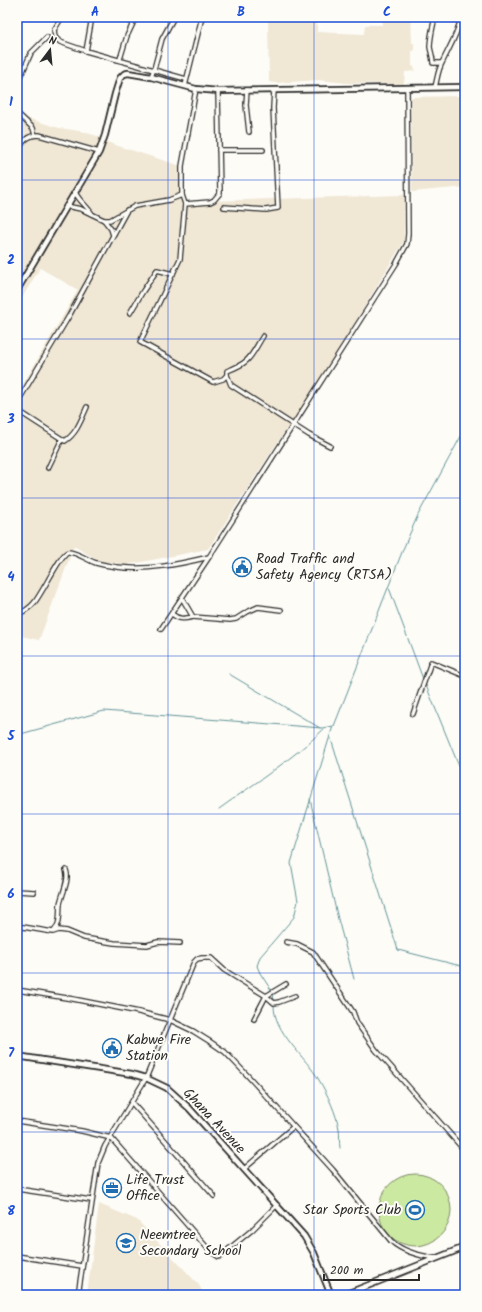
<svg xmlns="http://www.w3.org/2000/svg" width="482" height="1312" font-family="Kalam,sans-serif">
	<rect width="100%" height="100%" fill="#fdfcf7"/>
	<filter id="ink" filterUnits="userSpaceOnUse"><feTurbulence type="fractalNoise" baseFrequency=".025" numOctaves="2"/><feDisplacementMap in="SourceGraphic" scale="8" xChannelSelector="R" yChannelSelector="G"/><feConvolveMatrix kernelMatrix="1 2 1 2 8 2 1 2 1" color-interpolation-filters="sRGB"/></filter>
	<g filter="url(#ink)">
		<g fill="#f0e7d5">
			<path d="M268 17H317V32L364 34 365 25H382V17H411L412 43H414V51H412V66L414 67 415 71 405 72 404 84 347 83 318 80 276 83 269 82Z"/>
			<path d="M465 96V187L412 192 411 97Z"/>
			<path d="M17 115 59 128 80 131 97 136 112 144 184 167 182 185 185 201H211L404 195V241L293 425 287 428 208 549 126 565 99 561 74 546 39 640 17 635V395L78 290 40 268 17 306Z"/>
			<path d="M99 1204 137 1220 199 1285 204 1295H87Z"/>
		</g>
		<circle fill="#cce9a1" stroke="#7c8a66" cx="415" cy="1210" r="36"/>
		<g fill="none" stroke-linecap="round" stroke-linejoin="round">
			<g stroke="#639498" stroke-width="1">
				<path d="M389 588 423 679"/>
				<path d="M229 674 320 728"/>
				<path d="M425 683 465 781"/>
				<path d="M17 735 104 711 322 728 334 726 404 547 418 515 465 429"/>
				<path d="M330 736 398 950 465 967"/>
				<path d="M310 799 338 919 354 979"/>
				<path d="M219 809C255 783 293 759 325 728"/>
				<path d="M274 1001 273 993 260 973 257 966 260 957 294 917 298 901 291 863 333 726"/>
				<path d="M274 1005C273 1032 306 1057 319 1080 327 1093 337 1115 339 1129 340 1135 339 1142 340 1148"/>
			</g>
			<defs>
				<g id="minor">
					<path d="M62 17 54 30 55 37 60 42 86 51 186 79"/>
					<path d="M435 17C433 26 430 38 430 47 431 53 433 57 433 63H441"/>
					<path d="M86 51 92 17"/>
					<path d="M120 59 127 36 136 17"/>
					<path d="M151 77 154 69 162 39 174 17"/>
					<path d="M17 80 23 71 31 53 47 37"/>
					<path d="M185 86 202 17"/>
					<path d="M435 87C437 80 438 70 442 63 449 48 458 34 461 17"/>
					<path d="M247 90 246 105 249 132"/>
					<path d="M17 113 33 128 35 135"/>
					<path d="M219 150H263"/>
					<path d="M17 152C22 142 27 135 39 135L99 152"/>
					<path d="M75 192C79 201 87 206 92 214"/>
					<path d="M182 195 185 204 180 259 140 342 213 382 223 379 227 375"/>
					<path d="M185 204 210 202 214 200 220 193 218 91"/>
					<path d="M66 206 81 209 104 220H110L135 206 169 200 182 195V166L196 89"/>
					<path d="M224 207 266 210 278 208 273 108 274 90"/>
					<path d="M104 220 111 229 113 235"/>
					<path d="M130 313 143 291 157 270 173 274"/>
					<path d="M263 336C250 357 251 362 227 371V375L231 385 309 435 330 446"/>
					<path d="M17 403 69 316 127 210"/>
					<path d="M17 410 65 441C77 433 81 420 87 407"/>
					<path d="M48 468 62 439"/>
					<path d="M182 598 193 617 230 620 236 619 247 612 258 607 281 610"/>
					<path d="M172 614C179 620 184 619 193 617"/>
					<path d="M17 615C23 612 30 608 34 603 42 594 61 553 68 552 75 551 89 561 96 563 103 565 111 566 117 567 147 571 180 564 209 557L396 264 407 244 408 234 407 88"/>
					<path d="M161 629 209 557"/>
					<path d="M413 714 431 662 465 676"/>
					<path d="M17 891 34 892"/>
					<path d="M17 926 53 932 59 930 67 931 84 938 114 943 147 945 158 942 180 943"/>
					<path d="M54 931C61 924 59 913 60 904 62 894 70 879 66 870"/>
					<path d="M286 942 297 944 313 952 353 1012 357 1023 376 1050 465 1151"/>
					<path d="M286 984 266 996 274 1003 279 1002 295 996"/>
					<path d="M17 990 73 999 139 1012 170 1020 193 1031 209 1041 225 1052 248 1076 333 1170 391 1241C403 1252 420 1256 436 1258"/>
					<path d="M132 1103 214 1196"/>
					<path d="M17 1121 82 1131 111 1138 210 1251 219 1257 252 1230 277 1205"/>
					<path d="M244 1169 293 1127"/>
					<path d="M17 1189 91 1200"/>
					<path d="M17 1256 82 1266"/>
					<path d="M78 1295 98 1163 105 1146 146 1078 194 962 197 959 202 958H211L224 970 266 996 254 1019"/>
				</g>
				<g id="major">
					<path d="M17 290 99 152 105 135 115 94 120 78 124 74 128 73 151 77 196 89 218 91 465 87"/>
					<path d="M17 1056 132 1074 146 1078 167 1088 189 1108 304 1236 314 1253 331 1295"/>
				</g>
				<path id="highway" d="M344 1295 465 1247"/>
			</defs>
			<use href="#minor" stroke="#2b2b2b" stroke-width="6"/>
			<use href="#major" stroke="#2b2b2b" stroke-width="8"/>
			<use href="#highway" stroke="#2b2b2b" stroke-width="8"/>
			<use href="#minor" stroke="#fdfcf7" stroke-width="3.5"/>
			<use href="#major" stroke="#fdfcf7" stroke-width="4.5"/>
			<use href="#highway" stroke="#fdfcf7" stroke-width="5"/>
			<defs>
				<path id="rail" d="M17 27 23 17"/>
			</defs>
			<use href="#rail" stroke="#2b2b2b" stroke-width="2.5"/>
			<use href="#rail" stroke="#fdfcf7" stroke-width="1" stroke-dasharray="3" stroke-linecap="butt"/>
		</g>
	</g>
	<path fill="none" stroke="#1d4ed8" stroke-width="1" stroke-opacity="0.55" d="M168 17V1295M314 17V1295M17 180H465M17 339H465M17 498H465M17 656H465M17 814H465M17 973H465M17 1132H465"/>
	<defs>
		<symbol id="civic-ring" viewBox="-11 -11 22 22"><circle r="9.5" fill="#fdfcf7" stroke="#1f6fb2" stroke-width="1.5"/><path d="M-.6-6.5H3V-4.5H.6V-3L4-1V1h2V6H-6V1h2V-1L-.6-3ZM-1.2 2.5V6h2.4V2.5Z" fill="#1f6fb2"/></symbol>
		<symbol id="office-ring" viewBox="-11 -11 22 22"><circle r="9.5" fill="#fdfcf7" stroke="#1f6fb2" stroke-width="1.5"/><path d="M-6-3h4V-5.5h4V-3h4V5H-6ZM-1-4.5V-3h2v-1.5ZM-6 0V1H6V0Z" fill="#1f6fb2"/></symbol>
		<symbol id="stadium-ring" viewBox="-11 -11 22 22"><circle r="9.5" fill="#fdfcf7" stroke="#1f6fb2" stroke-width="1.5"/><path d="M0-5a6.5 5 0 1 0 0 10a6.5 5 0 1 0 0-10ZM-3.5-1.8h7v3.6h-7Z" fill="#1f6fb2"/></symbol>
		<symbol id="school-ring" viewBox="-11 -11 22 22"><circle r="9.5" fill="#fdfcf7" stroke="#1f6fb2" stroke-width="1.5"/><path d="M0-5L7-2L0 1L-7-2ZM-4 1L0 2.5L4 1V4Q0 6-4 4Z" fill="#1f6fb2"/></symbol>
	</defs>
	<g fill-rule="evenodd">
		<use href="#civic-ring" x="231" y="556" width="22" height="22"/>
		<use href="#civic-ring" x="101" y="1037" width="22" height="22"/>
		<use href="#office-ring" x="101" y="1177" width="22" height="22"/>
		<use href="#stadium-ring" x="404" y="1199" width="22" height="22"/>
		<use href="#school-ring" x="115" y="1232" width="22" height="22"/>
	</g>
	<g text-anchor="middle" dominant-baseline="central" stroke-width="4" stroke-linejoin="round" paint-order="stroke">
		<g font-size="14" fill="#2b2b2b" stroke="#fdfcf7" text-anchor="start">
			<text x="256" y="559">Road Traffic and<tspan x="256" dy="16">Safety Agency (RTSA)</tspan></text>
			<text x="126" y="1040">Kabwe Fire<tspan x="126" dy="16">Station</tspan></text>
			<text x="126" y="1180">Life Trust<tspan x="126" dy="16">Office</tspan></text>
			<text x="401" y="1210" text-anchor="end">Star Sports Club</text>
			<text x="140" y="1235">Neemtree<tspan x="140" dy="16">Secondary School</tspan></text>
		</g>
		<g font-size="14" fill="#2b2b2b" stroke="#fdfcf7">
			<text transform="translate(214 1121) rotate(47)">Ghana Avenue</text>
		</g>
	</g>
	<rect width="482" height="1312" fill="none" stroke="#fdfcf7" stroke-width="44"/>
	<g transform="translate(50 50) rotate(16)" stroke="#fdfcf7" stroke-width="3" paint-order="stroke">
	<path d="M0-3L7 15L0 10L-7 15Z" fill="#2b2b2b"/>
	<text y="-6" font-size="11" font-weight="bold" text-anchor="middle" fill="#2b2b2b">N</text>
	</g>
	<path d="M324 1274v6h95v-6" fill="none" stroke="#2b2b2b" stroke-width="2"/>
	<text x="330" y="1274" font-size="12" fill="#2b2b2b" stroke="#fdfcf7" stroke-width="3" paint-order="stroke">200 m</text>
	<rect x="22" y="22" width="438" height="1268" fill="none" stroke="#1d4ed8" stroke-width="1.5"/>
	<g font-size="13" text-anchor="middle" font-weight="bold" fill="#1d4ed8">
		<text x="95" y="16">A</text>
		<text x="241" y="16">B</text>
		<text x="387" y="16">C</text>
		<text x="11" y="106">1</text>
		<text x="11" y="264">2</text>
		<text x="11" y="423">3</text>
		<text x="11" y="581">4</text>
		<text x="11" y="740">5</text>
		<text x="11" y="898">6</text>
		<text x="11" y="1057">7</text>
		<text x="11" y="1215">8</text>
	</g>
</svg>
